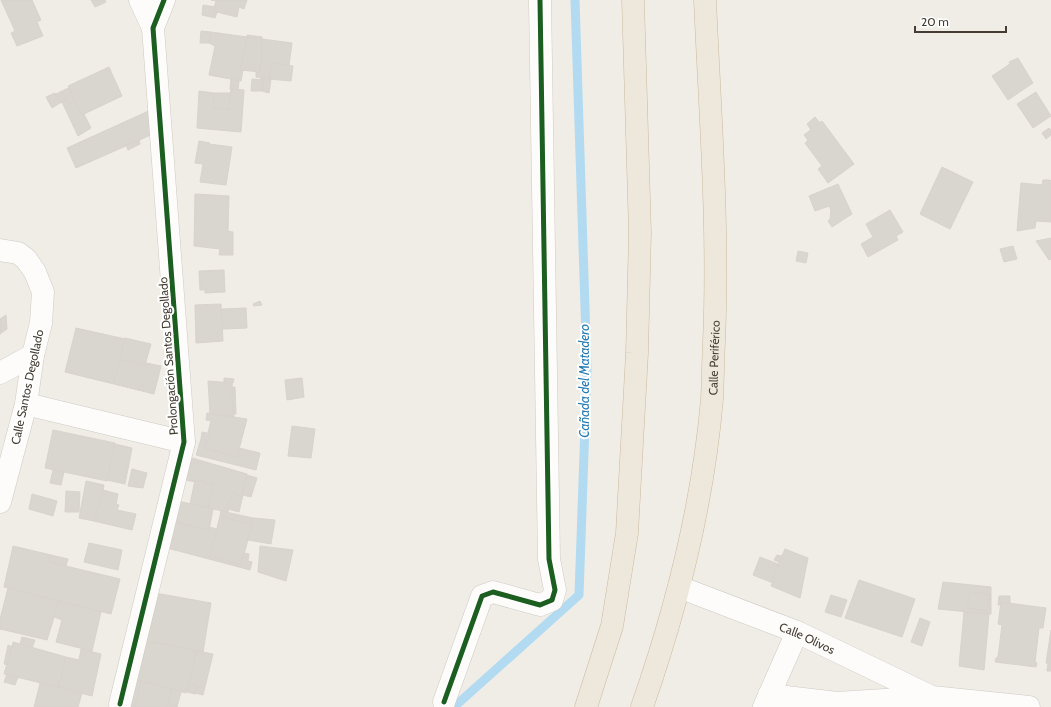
<svg xmlns="http://www.w3.org/2000/svg" width="1051" height="707" font-family="Cabin,sans-serif">
	<rect width="100%" height="100%" fill="#f0ede6"/>
	<g fill="none" stroke-linecap="round" stroke-linejoin="round">
		<path stroke="#b2dbf1" stroke-width="9" d="M454 707 579 595 587 369 575 0"/>
	</g>
	<g fill="#d9d5cf" stroke="#d8d3cc" fill-rule="evenodd">
		<path d="M1 0H32L41 20 37 22 43 36 17 46 11 33 15 31Z"/>
		<path d="M91 0H105L106 2 95 7Z"/>
		<path d="M211 0H247L244 9 239 7 237 17 213 11 216 1Z"/>
		<path d="M203 5 215 7 213 11 217 12 215 18 202 15Z"/>
		<path d="M201 31 211 32 209 43H200Z"/>
		<path d="M211 32 247 37 240 70H243L241 81 209 75 215 46 209 43Z"/>
		<path d="M247 35 262 37V39L247 37Z"/>
		<path d="M247 37 262 39 260 72 240 70Z"/>
		<path d="M262 39 292 43 289 65 272 63 269 79 256 77V71L260 72Z"/>
		<path d="M1018 58 1033 83 1008 100 992 76 1010 64 1009 62Z"/>
		<path d="M272 63 293 66 291 81 269 79Z"/>
		<path d="M109 67 122 96 82 115 68 86Z"/>
		<path d="M261 78 271 79 269 93 262 91 263 80H261Z"/>
		<path d="M231 79 239 81 238 90 230 89Z"/>
		<path d="M252 79 263 80 262 91H251Z"/>
		<path d="M69 88 75 101 69 104 62 91Z"/>
		<path d="M231 89 244 90 241 132 197 128 199 91 214 93 213 108 229 109Z"/>
		<path d="M62 91 67 100 60 103 56 94Z"/>
		<path d="M1036 92 1051 116 1033 128 1017 104Z"/>
		<path d="M55 93 60 103 52 108 46 97Z"/>
		<path d="M214 93H230L229 109 213 108Z"/>
		<path d="M67 100 69 104 75 101 82 115 84 114 91 128 78 136 62 102Z"/>
		<path d="M153 109 162 130 76 168 67 148Z"/>
		<path d="M815 117 820 123 811 130 807 124Z"/>
		<path d="M822 121 854 164 828 183 818 169 822 166 805 143 808 140 804 135Z"/>
		<path d="M1049 128 1051 130V135L1046 139 1042 133Z"/>
		<path d="M139 140 140 144 128 150 126 145Z"/>
		<path d="M199 141 210 143 209 144 232 147 226 185 200 182 203 164 195 163Z"/>
		<path d="M942 167 973 182 950 229 920 214Z"/>
		<path d="M1043 180H1050L1051 181V222L1036 221 1035 228 1017 231 1021 183 1042 185Z"/>
		<path d="M838 184 852 214 832 227 828 221 830 219 831 210 829 206 815 211 809 196Z"/>
		<path d="M195 194 229 196 228 231 233 232V255H219L220 249 194 246Z"/>
		<path d="M890 210 903 232 896 236 898 240 868 257 861 244 873 237 866 224Z"/>
		<path d="M1051 238V259L1049 260 1036 241Z"/>
		<path d="M1013 246 1017 259 1004 262 1000 249Z"/>
		<path d="M798 251 808 253 806 263 796 261Z"/>
		<path d="M224 270 225 292 205 293V290H200L199 271Z"/>
		<path d="M260 301 262 305 254 306 253 304Z"/>
		<path d="M221 304 223 341 196 343 195 305Z"/>
		<path d="M246 308 247 328 223 329 222 309Z"/>
		<path d="M6 315 7 329 0 334V319Z"/>
		<path d="M76 328 125 339 114 384 65 372Z"/>
		<path d="M125 338 151 344 145 365 120 359Z"/>
		<path d="M120 359 145 365 146 363 161 366 154 394 114 384Z"/>
		<path d="M224 378 234 379 233 383 224 382Z"/>
		<path d="M302 378 304 397 287 400 285 380Z"/>
		<path d="M208 381 232 383 234 417 210 414Z"/>
		<path d="M232 387H235L236 414H233Z"/>
		<path d="M207 413 247 419 237 457 204 448 206 441H209L211 434 208 433 211 421 206 420Z"/>
		<path d="M292 426 315 429 311 458 288 456Z"/>
		<path d="M53 430 115 443 107 481 45 468Z"/>
		<path d="M202 432 211 434 209 441 201 439Z"/>
		<path d="M201 439 206 441 204 448 237 457 239 448 260 453 256 470 196 455Z"/>
		<path d="M115 444 132 448 125 484 107 480Z"/>
		<path d="M192 458 247 474 242 496 232 493 228 512 208 508 213 484 195 480V482L186 480Z"/>
		<path d="M132 469 147 473 143 488 128 486Z"/>
		<path d="M53 470 64 472 61 485 50 483Z"/>
		<path d="M247 475 257 478 251 497 243 495 239 512 228 509 232 493 242 496Z"/>
		<path d="M195 480 213 484 208 508 190 504Z"/>
		<path d="M86 481 104 485 101 500 94 521 79 518Z"/>
		<path d="M103 490 118 494 116 504 119 505 117 510 136 514 132 530 94 521 101 500Z"/>
		<path d="M66 491 80 492 79 512H65Z"/>
		<path d="M32 494 57 501 53 516 29 509Z"/>
		<path d="M178 501 213 509 209 530 173 522Z"/>
		<path d="M221 511 253 518 251 524 220 516Z"/>
		<path d="M220 516 252 525 241 565 210 556Z"/>
		<path d="M253 518 275 520 271 544 248 540Z"/>
		<path d="M173 522 209 530V527L217 529 209 559 167 548Z"/>
		<path d="M89 543 122 550 118 570 84 562Z"/>
		<path d="M13 546 51 555 49 562 120 579 111 614 4 587Z"/>
		<path d="M260 546 293 550 286 581 258 572Z"/>
		<path d="M785 549 808 558 800 598 771 586 774 580 772 579Z"/>
		<path d="M244 553 249 554 248 561 252 562 250 570 209 559 210 556 241 565Z"/>
		<path d="M51 555 68 559 66 566 49 562Z"/>
		<path d="M777 555 782 556 779 562 774 560Z"/>
		<path d="M760 557 778 564 772 579 774 580 773 583 753 575Z"/>
		<path d="M859 580 915 599 902 637 845 618Z"/>
		<path d="M943 582 991 587V614L938 609ZM970 592 990 595 987 611 967 608Z"/>
		<path d="M8 588 59 601 47 640 0 629V619Z"/>
		<path d="M970 592 990 595 987 611 967 608Z"/>
		<path d="M155 593 211 603 203 652 143 640Z"/>
		<path d="M831 595 847 600 841 617 825 612Z"/>
		<path d="M999 596H1010V604L1001 602V605H998Z"/>
		<path d="M59 601 101 612 92 651 56 642 62 620 54 617Z"/>
		<path d="M1001 602 1046 608 1043 628H1039L1035 662 1037 663 1036 667 995 662 996 658 998 657 1002 625 998 624Z"/>
		<path d="M964 612 989 614 984 670 959 666Z"/>
		<path d="M920 618 930 622 922 646 911 642Z"/>
		<path d="M1051 630V664L1046 663Z"/>
		<path d="M22 637 35 640 32 648 20 644Z"/>
		<path d="M146 641 197 651 186 693 136 680Z"/>
		<path d="M13 642 66 657 58 687 4 674Z"/>
		<path d="M8 645 12 647 7 665 4 664Z"/>
		<path d="M81 649 101 654 92 696 58 687 66 657 79 660Z"/>
		<path d="M197 651 213 654 203 695 195 693 197 686 189 684Z"/>
		<path d="M1048 663 1051 664V671H1047Z"/>
		<path d="M7 674 18 677 15 685 4 682Z"/>
		<path d="M133 679 141 681 135 707H126Z"/>
		<path d="M141 681 172 689 167 707H135Z"/>
		<path d="M40 683 82 693 78 707H34Z"/>
		<path d="M189 684 197 686 195 694 187 692Z"/>
		<path d="M172 689 181 692 177 707H174V705L168 703Z"/>
		<path d="M168 703 174 705V707H167Z"/>
	</g>
	<g fill="none" stroke-linecap="round" stroke-linejoin="round">
		<defs>
			<g id="minor">
				<path d="M140 0 153 28"/>
				<path d="M0 250 18 253 26 259 35 272 43 292 41 323 33 355 26 404 0 502"/>
				<path d="M0 373 33 355"/>
				<path d="M26 404 184 442"/>
				<path d="M769 695 837 703 932 697"/>
				<path d="M444 702 482 596 493 592 540 605 552 600 555 590 549 559 540 0"/>
				<path d="M120 704 184 442 153 28 164 0"/>
				<path d="M764 707 797 632"/>
			</g>
			<g id="tertiary">
				<path id="s1" d="M679 587 797 632 932 697 1029 707"/>
			</g>
			<g id="trunk">
				<path d="M586 707 612 626 627 533 637 353 640 233 633 0"/>
				<path id="s2" d="M642 707C677 607 703 504 712 399 713 380 713 361 714 342 719 228 710 114 705 0"/>
			</g>
		</defs>
		<use href="#minor" stroke="#cecac4" stroke-width="23"/>
		<use href="#tertiary" stroke="#cecac4" stroke-width="23"/>
		<use href="#trunk" stroke="#cab99f" stroke-width="23"/>
		<use href="#minor" stroke="#fdfcfb" stroke-width="22"/>
		<use href="#tertiary" stroke="#fdfcfb" stroke-width="22"/>
		<use href="#trunk" stroke="#eee8dc" stroke-width="22"/>
		<defs>
			<g id="cycleway">
				<path d="M444 702 482 596 493 592 540 605 552 600 555 590 549 559 540 0"/>
				<path d="M120 704 184 442 153 28 164 0"/>
			</g>
		</defs>
		<use href="#cycleway" stroke="#fff" stroke-width="8"/>
		<use href="#cycleway" stroke="#1b5e20" stroke-width="5"/>
	</g>
	<g text-anchor="middle" dominant-baseline="central" stroke-width="4" stroke-linejoin="round" paint-order="stroke">
		<g font-size="12" fill="#453d33" stroke="#fff">
			<text transform="translate(168 356) rotate(-94)">Prolongación Santos Degollado</text>
			<text stroke="none"><textPath href="#s2" startOffset="358">Calle Periférico</textPath></text>
			<text transform="translate(27 387) rotate(-78)">Calle Santos Degollado</text>
			<text stroke="none"><textPath href="#s1" startOffset="138">Calle Olivos</textPath></text>
		</g>
		<g font-size="13" font-style="italic" fill="#227ab2" stroke="#fff">
			<text transform="translate(584 381) rotate(-90)">Cañada del Matadero</text>
		</g>
	</g>
	<path d="M915 26v6h91v-6" fill="none" stroke="#453d33" stroke-width="2"/>
	<text x="921" y="26" font-size="12" fill="#453d33" stroke="#ffffff" stroke-width="3" paint-order="stroke">20 m</text>
</svg>
